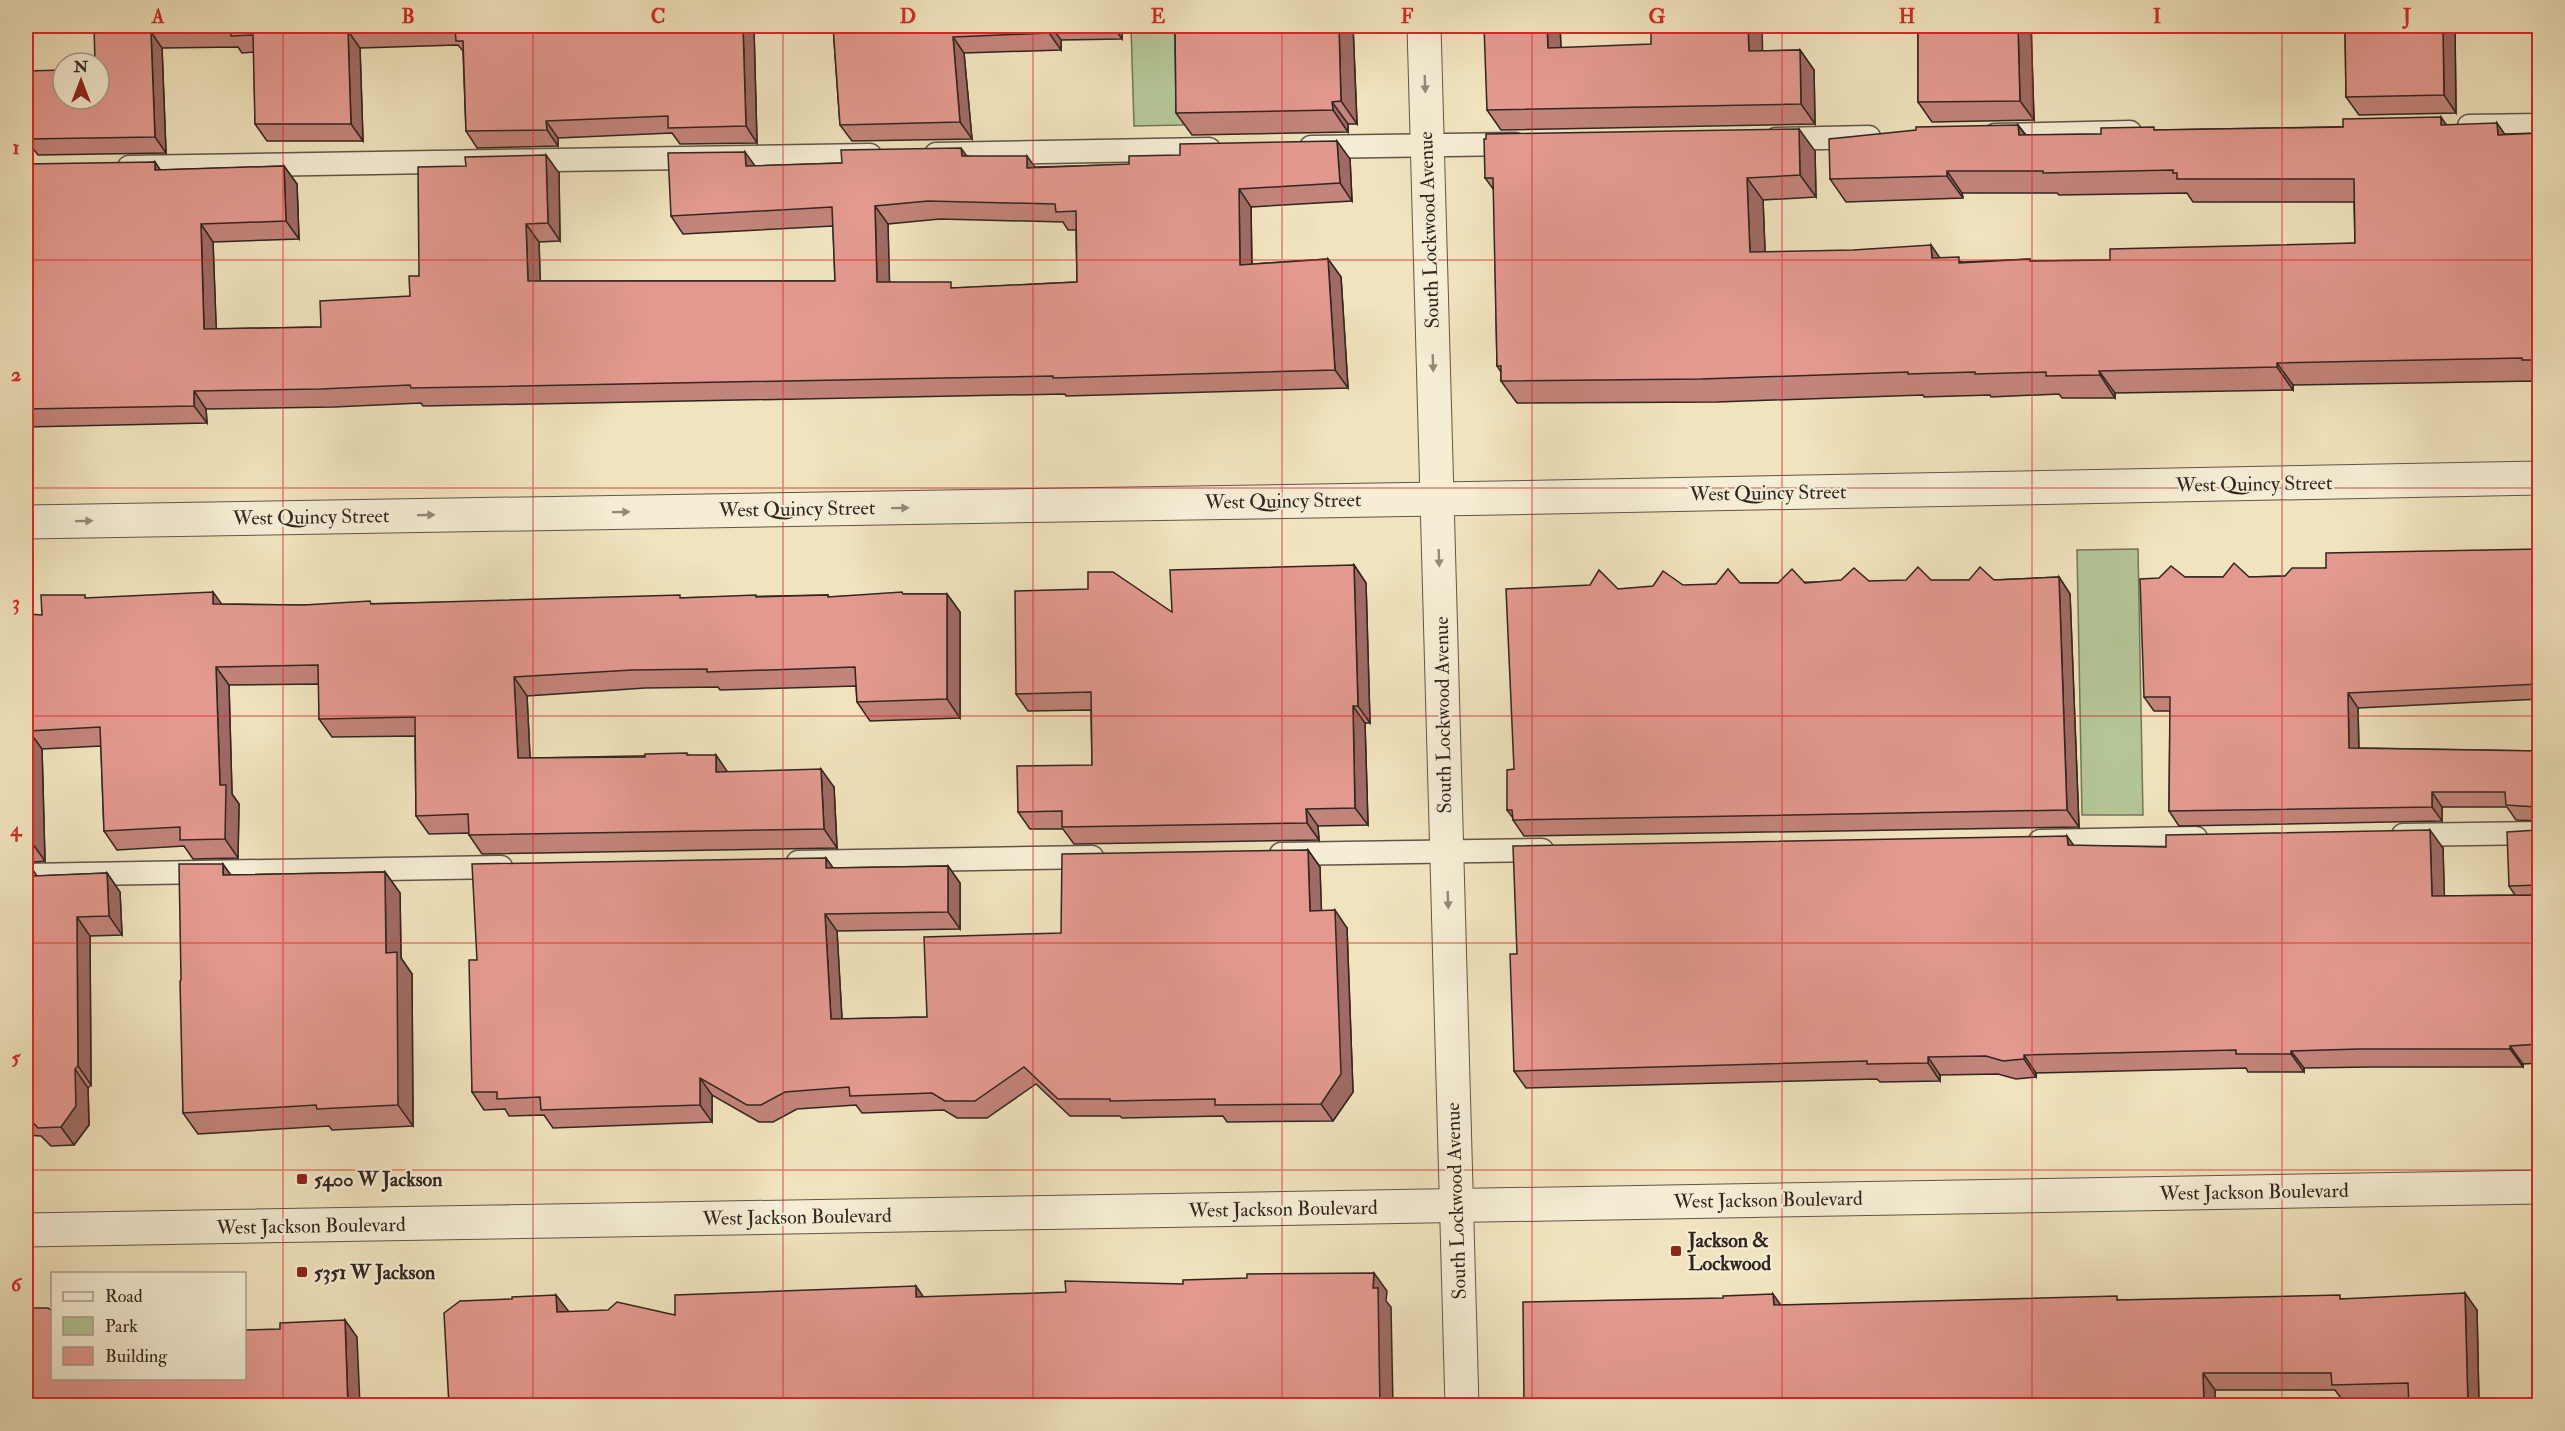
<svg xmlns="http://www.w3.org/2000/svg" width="2565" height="1431" font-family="'IM FELL Double Pica',serif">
	<rect width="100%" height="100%" fill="#f0e3bd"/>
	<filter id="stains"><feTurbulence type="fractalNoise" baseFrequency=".00333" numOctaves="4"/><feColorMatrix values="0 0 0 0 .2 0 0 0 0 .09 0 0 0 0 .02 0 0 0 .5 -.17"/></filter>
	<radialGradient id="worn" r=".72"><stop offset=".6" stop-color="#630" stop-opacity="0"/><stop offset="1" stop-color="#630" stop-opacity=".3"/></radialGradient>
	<g fill="#b4c596" stroke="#73755b" stroke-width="1.5">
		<path d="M1131 26H1180L1183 125 1134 126Z"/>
		<path d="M2138 549 2143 815H2082L2077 550Z"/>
	</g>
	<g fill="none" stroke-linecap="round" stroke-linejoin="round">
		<defs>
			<g id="service">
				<path d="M2469 126 2540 125"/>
				<path d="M1995 135 2130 132"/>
				<path d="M1776 139 1869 137"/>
				<path d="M1311 147 1515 144"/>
				<path d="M936 154 1209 149"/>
				<path d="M129 167 870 155"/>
				<path d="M2403 835 2540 833"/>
				<path d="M2040 841 2196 838"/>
				<path d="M1281 854 1542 850"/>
				<path d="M798 862 1092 857"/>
				<path d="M26 875 501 867"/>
			</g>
			<g id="minor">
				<path d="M1424 26 1462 1406"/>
				<path d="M26 522 1498 498 2540 478"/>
			</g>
			<path id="tertiary" d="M26 1230 2540 1187"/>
		</defs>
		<use href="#service" stroke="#625447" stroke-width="25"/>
		<use href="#minor" stroke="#625447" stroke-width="35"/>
		<use href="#tertiary" stroke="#625447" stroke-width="35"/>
		<use href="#service" stroke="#f5edd4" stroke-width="22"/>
		<use href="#minor" stroke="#f5edd4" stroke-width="33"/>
		<use href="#tertiary" stroke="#f5edd4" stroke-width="33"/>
	</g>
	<g fill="#c3847b" stroke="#322520" stroke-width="1.5" fill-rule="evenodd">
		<path d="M94 26H800H768V30H754L757 143 680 144 672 133 558 138V146L477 148 466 131 463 51 458 45 360 48 363 141H267L255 124 254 52 242 53 238 47 162 48 166 153 38 155 26 139 99 99Z"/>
		<path d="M833 26H1122V39L1061 40V50L964 53 972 139 852 141 840 125Z"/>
		<path d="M1173 26H1353L1357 124H1348V132L1192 135 1176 113 1175 30Z"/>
		<path d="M1560 26 1561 48 1762 51 1800 50 1814 70 1815 124 1501 130 1487 110Z"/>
		<path d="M1918 26H2031L2034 120 1932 122 1918 102Z"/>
		<path d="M2345 26H2455L2456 113 2359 115 2346 97Z"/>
		<path d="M2018 125 2026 135 2101 134 2156 130 2446 125 2505 134 2540 133V383H2538L2536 381 2293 385V390L2115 393V398H2062L2059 394 1991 397 1990 395 1924 397 1923 395 1717 402 1517 403 1501 381V372L1497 366 1494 190 1485 178 1815 151 1816 197 1763 200 1765 252 1940 258 1963 262 2030 259 2031 261 2110 260 2355 243 2354 202H2193L2187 193 2059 195 2057 193H1962L1963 198 1846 202 1830 179Z"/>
		<path d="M967 156 1035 167 1350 159 1352 201 1251 207 1252 264 1328 259 1341 277 1348 388 1066 396 1065 394 956 396 423 406 421 403 334 407 206 409 207 423 26 427V173L155 162 160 170 284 166 297 184 299 239 213 242 216 329 321 327 410 296 419 276 559 173 560 241 539 242 540 281H835L833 226 683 234 671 216 755 166 842 163ZM940 219 1063 222 1068 230H1076L1077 282 955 288 889 282 888 224Z"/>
		<path d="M2540 549V699L2358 708 2359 748 2540 751V821L2516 820 2507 807H2442V821L2179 826 2169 811 2170 711H2154L2144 697 2185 577H2249L2285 576 2326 568Z"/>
		<path d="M1354 565 1366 583 1370 723H1365L1368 825 1318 826 1319 840 1074 844 1063 829H1030L1018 812 1092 765 1091 710 1028 711 1016 694 1172 612Z"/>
		<path d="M2059 577 2070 594 2079 827 1524 836 1513 820V818L1507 810 1514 769 1618 589 1740 583 1994 580Z"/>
		<path d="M904 594H947L960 612V718L870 721 857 702 856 686 720 690 718 687 645 688 527 696 530 758 689 755 728 772 834 787 837 848 482 854 469 835V833L429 834 416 816 415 736 332 737 319 719V684L229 685 232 794 239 804 238 858 193 859 184 846 117 850 104 831 101 746 42 749 45 861 26 863V614L42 615 87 598 222 604 304 605 828 595 829 597Z"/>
		<path d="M2540 826V900H2536L2540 904V1063L2523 1064V1067H2371L2304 1068V1072H2248L2246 1068 2036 1073V1077L2016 1079 1998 1074 1940 1075V1081L1880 1082 1877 1079 1526 1088 1514 1071 1517 954 2074 846 2443 848 2444 896 2515 895 2509 886Z"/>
		<path d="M1308 850 1320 867 1321 911 1347 928 1353 1092 1333 1121 1227 1122 1223 1116 1122 1118 1120 1116H1070L1036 1084 987 1118H957L944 1110 862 1113 856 1105 797 1109 773 1122H759L712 1095V1122L553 1128 544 1115 509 1116 505 1109 484 1110 472 1092 477 960 826 858 833 868 948 866 960 883V929L837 931 842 1019 927 1017 1061 933Z"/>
		<path d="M26 870H33L37 876 107 873 120 892 122 935 90 936 91 1085 88 1088 89 1125 74 1145 51 1146 41 1136 26 1135Z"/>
		<path d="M385 872 400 893 401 958 412 974 413 1126 332 1130 329 1126 198 1134 183 1113 181 980 231 875Z"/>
		<path d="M1723 1298 1781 1305 2120 1300 2343 1299 2477 1310 2479 1406H2409V1400L2343 1401 2335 1390H2215V1406H1524Z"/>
	</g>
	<g fill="#9f6b64" stroke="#322520" stroke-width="1.5">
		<path d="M743 26H751L754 30 757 143 746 126Z"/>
		<path d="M1049 26H1051L1061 40V50L1049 33Z"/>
		<path d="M1113 26H1122V39Z"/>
		<path d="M1339 26H1353L1357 124 1341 101Z"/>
		<path d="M1547 26H1560L1562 68 1548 48Z"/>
		<path d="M1748 26H1762L1763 71 1749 51Z"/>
		<path d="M2018 26H2031L2034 120 2020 101Z"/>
		<path d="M2443 26H2455L2456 113 2444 95Z"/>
		<path d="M348 31 360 48 363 141 351 124Z"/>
		<path d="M151 32 162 48 166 153 155 137Z"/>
		<path d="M953 37 964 53 972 139 960 122Z"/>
		<path d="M1800 50 1814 70 1815 124 1801 104Z"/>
		<path d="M1332 102 1348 124V132L1333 110Z"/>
		<path d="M2441 117 2457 140 2441 125Z"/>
		<path d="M546 121 558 138V146L547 130Z"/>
		<path d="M2497 123 2513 146 2498 135Z"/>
		<path d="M2018 125 2034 147 2019 135Z"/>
		<path d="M1799 129 1815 151 1816 197 1800 175Z"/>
		<path d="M1337 141 1350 159 1352 201 1340 183Z"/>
		<path d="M961 148 974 166 962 156Z"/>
		<path d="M745 152 758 170 746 166Z"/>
		<path d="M546 155 559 173 560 241 548 223Z"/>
		<path d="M1027 156 1040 174 1027 168Z"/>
		<path d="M155 162 167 180 155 170Z"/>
		<path d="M284 166 297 184 299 239 286 221Z"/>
		<path d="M1947 171 1962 193 1963 198 1947 176Z"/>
		<path d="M1747 178 1763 200 1766 275 1750 252Z"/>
		<path d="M1239 189 1251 207 1252 283 1240 265Z"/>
		<path d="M875 206 888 224 890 300 877 282Z"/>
		<path d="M201 224 213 242 217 347 204 329Z"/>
		<path d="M526 224 539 242 541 299 528 281Z"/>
		<path d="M1931 245 1947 268 1932 258Z"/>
		<path d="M1328 259 1341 277 1348 388 1335 370Z"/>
		<path d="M2277 363 2293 385V390L2277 367Z"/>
		<path d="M2099 371 2115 393V398L2100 375Z"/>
		<path d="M194 391 206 409 207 423 194 406Z"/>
		<path d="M1354 565 1366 583 1370 723 1358 706Z"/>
		<path d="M2059 577 2070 594 2079 827 2067 810Z"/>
		<path d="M213 592 226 610 213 604Z"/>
		<path d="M947 594 960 612V718L947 699Z"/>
		<path d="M216 667 229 685 232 794 239 804 238 858 225 839 220 785Z"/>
		<path d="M514 677 527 696 531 777 518 758Z"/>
		<path d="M2348 693 2358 708 2359 762 2349 748Z"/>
		<path d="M1353 706 1365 723 1368 825 1355 808Z"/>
		<path d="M29 731 42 749 45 861 32 843Z"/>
		<path d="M716 755 729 774 716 772Z"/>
		<path d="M821 769 834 787 837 848 824 829Z"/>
		<path d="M2432 792 2442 807V821L2432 807Z"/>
		<path d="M1306 809 1318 826 1319 840 1307 823Z"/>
		<path d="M2430 830 2443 848 2445 914 2432 896Z"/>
		<path d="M2067 836 2080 854 2068 845Z"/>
		<path d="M1308 850 1320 867 1322 928 1310 911Z"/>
		<path d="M826 858 838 875 826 868Z"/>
		<path d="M223 864 238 885 223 875Z"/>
		<path d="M948 866 960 883V929L948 912Z"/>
		<path d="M385 872 400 893 401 958 412 974 413 1126 398 1105 386 953Z"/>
		<path d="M107 873 120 892 122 935 109 916Z"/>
		<path d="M2533 895 2540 904V1045L2539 1044Z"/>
		<path d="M1335 910 1347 928 1353 1092 1333 1121 1321 1104Z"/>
		<path d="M825 914 837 931 843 1037 831 1019Z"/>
		<path d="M77 917 90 936 91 1085 78 1066Z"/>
		<path d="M2510 1046 2523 1064V1067L2510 1049Z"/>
		<path d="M2291 1051 2304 1068V1072L2291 1054Z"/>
		<path d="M2024 1055 2036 1073V1077L2024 1059Z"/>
		<path d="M1928 1057 1940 1075V1081L1928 1063Z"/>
		<path d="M75 1069 88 1088 89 1125 74 1145 61 1127Z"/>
		<path d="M700 1078 712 1095V1122L700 1105Z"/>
		<path d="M1374 1273 1387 1291 1386 1301 1391 1307 1393 1406H1380L1373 1288Z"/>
		<path d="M916 1286 929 1305 916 1297Z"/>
		<path d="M2465 1293 2477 1310 2479 1406H2468Z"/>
		<path d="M1773 1294 1785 1311 1774 1305Z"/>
		<path d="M556 1295 570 1313 557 1312Z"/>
		<path d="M345 1320 357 1337 360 1406H348Z"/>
		<path d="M2203 1373 2215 1390V1406H2204Z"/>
	</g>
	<g fill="#e3998f" stroke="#322520" stroke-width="1.5" fill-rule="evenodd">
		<path d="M94 26H743L746 126 668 128V116L546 121 547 130 466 131 463 41H456L455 28 348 31 351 124H255L253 35 231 36 230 30 151 32 155 137 26 139V71L63 70V99H99V63H95Z"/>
		<path d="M833 26H1049V33L953 37 960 122 840 125Z"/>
		<path d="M1173 26H1339L1341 101 1332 102 1333 110 1176 113 1175 26Z"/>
		<path d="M1484 26H1547L1548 48 1651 44V26H1748L1749 51 1800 50 1801 104 1487 110Z"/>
		<path d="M1918 26H2018L2020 101 1918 102Z"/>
		<path d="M2345 26H2443L2444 95 2346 97Z"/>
		<path d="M2441 117V125L2497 123 2498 135 2540 133V360H2522V358L2277 363V367L2099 371 2100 375 2046 376V372L1975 374V372L1908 374V372L1701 379 1501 381V366H1497L1493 178H1485L1484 139H1486V134L1799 129 1800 175 1747 178 1750 252 1853 250 1931 245 1932 258 1959 257V263L2030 259V261L2110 260V249L2355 243 2354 179H2177V173H2173V170L2043 173V171H1947V176L1830 179 1829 139 1916 130V127L2018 125 2019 135 2101 134V128L2154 127V130L2343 127V119Z"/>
		<path d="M1337 141 1340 183 1239 189 1240 265 1328 259 1335 370 1053 378V376L943 378 411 388 410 385 321 389 194 391V406L26 409V173H27L26 164 155 162V170L284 166 286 221 201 224 204 329 321 327 320 301 410 296 409 276H419L418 167 466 166 465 157 546 155 548 223 526 224 528 281H835L832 207 671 216 668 153 745 152 746 166 842 163 841 150 961 148 962 156H1027V168L1129 164V156L1180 155V144ZM928 201 1055 204 1056 212 1076 211 1077 282 951 288V282H877L875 206Z"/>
		<path d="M2540 549V684L2348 693 2349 748 2540 751V810L2537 807 2506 805 2505 792H2432V807L2169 811 2170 697H2144L2140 579 2159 578 2171 566 2185 577H2223L2234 563 2249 577 2285 576 2292 568H2326V553Z"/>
		<path d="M1354 565 1358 706H1353L1355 808 1306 809 1307 823 1062 827V811L1018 812 1017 766 1092 765 1091 692 1016 694 1015 591 1088 589V572H1113L1172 612 1170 570Z"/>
		<path d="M1918 567 1931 580H1969L1980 567 1994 580 2059 577 2067 810 1513 820 1512 810H1507V770L1514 769 1506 589 1590 585 1599 570 1618 589 1653 586 1663 571 1683 585 1716 584 1728 569 1740 583H1778L1792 569 1805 583 1841 580 1854 568 1869 581 1906 580Z"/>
		<path d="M213 592V604L304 605 370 601 371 604 680 595V598L756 595V597L828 595V597L902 592 903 594H947V699L857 702 855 667 707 672V669L632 670 514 677 518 758 645 757V754L687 753V755H716V772L821 769 824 829 469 835 468 814 416 816 415 717 319 719 318 665 216 667 220 785H226L225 839 180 840V827L104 831 100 727 29 731 32 843H26V614L42 615 41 595H85V598Z"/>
		<path d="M2540 826V885L2509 886 2507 832 2537 830Z"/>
		<path d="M2430 830 2432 896 2533 895 2539 1044 2510 1046V1049H2359L2291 1051V1054H2236V1050L2024 1055V1059L2003 1061 1986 1056 1928 1057V1063L1867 1064V1061L1514 1071 1510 954H1517L1513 846 2067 836 2068 845 2166 847V835Z"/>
		<path d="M1308 850 1310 911 1335 910 1341 1074 1321 1104 1215 1105V1099L1110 1101V1099H1058L1024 1067 975 1101H945L932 1093 850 1096 849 1087 785 1092 761 1105H747L700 1078V1105L541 1110 540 1097 497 1099V1092H472L469 960H477L472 864 826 858V868L948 866V912L825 914 831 1019 927 1017 924 937 1061 933 1062 854Z"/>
		<path d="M179 864H223V875L385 872 386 953 397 952 398 1105 317 1109 316 1105 183 1113 180 981 181 980Z"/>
		<path d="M26 870H33V876L107 873 109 916 77 917 78 1066 75 1069 76 1106 61 1127 38 1128 28 1117H26Z"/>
		<path d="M1374 1273 1373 1288H1378L1380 1406H449L444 1313 460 1301 512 1299V1297L556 1295 557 1312 608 1310 617 1302 675 1315V1295L916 1286V1297L1066 1292 1065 1281 1183 1284V1280L1247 1278V1274Z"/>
		<path d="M2465 1293 2468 1406H2409L2408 1383 2332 1385 2331 1373H2203L2204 1406H1524L1523 1302 1723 1298V1296L1773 1294 1774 1305 2117 1296V1300L2340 1295V1299Z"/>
		<path d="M29 1308H48L52 1311V1378H244V1330L280 1329V1323L345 1320 348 1406H26V1311Z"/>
	</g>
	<defs><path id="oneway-solid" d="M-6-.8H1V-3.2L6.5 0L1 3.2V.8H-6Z" transform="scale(1.5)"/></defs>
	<g fill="#94897a">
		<use href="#oneway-solid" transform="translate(1425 84) rotate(88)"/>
		<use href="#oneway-solid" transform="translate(1433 363) rotate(88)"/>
		<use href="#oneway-solid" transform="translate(900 508) rotate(-1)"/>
		<use href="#oneway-solid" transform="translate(621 512) rotate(-1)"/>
		<use href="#oneway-solid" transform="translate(426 515) rotate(-1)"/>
		<use href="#oneway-solid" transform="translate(84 521) rotate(-1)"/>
		<use href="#oneway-solid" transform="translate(1439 558) rotate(88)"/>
		<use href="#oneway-solid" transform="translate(1448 900) rotate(88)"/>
	</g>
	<path fill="none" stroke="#d62828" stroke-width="1.5" stroke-opacity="0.55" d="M283 26V1406M533 26V1406M783 26V1406M1033 26V1406M1282 26V1406M1532 26V1406M1782 26V1406M2032 26V1406M2282 26V1406M26 260H2540M26 488H2540M26 716H2540M26 943H2540M26 1170H2540"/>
	<g fill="#8f2418" stroke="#f5edd4" stroke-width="2">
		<rect x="296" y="1173" width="12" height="12" rx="3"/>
		<rect x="1670" y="1245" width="12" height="12" rx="3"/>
		<rect x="296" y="1266" width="12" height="12" rx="3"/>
	</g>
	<g text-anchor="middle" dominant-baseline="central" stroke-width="4.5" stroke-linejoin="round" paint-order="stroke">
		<g font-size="20" fill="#322520" stroke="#f5edd4">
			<text transform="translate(1429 230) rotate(-92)">South Lockwood Avenue</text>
			<text transform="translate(2254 484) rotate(-1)">West Quincy Street</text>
			<text transform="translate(1768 493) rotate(-1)">West Quincy Street</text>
			<text transform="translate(1283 501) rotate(-1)">West Quincy Street</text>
			<text transform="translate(797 509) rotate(-1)">West Quincy Street</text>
			<text transform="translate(311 517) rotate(-1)">West Quincy Street</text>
			<text transform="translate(1443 715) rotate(-91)">South Lockwood Avenue</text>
			<text transform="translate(2254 1192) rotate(-1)">West Jackson Boulevard</text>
			<text transform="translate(1768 1200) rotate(-1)">West Jackson Boulevard</text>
			<text transform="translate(1456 1201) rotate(-92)">South Lockwood Avenue</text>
			<text transform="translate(1283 1209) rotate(-1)">West Jackson Boulevard</text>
			<text transform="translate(797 1217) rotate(-1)">West Jackson Boulevard</text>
			<text transform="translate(311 1226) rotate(-1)">West Jackson Boulevard</text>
		</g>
		<g font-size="20" font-weight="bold" fill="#322520" stroke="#f5edd4" text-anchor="start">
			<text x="314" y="1179">5400 W Jackson</text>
			<text x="1688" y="1240">Jackson &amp;<tspan x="1688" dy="23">Lockwood</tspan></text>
			<text x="314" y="1272">5351 W Jackson</text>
		</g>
	</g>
	<rect width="2565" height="1431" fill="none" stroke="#f0e3bd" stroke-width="66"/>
	<rect x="51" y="1272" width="195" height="108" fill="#f5edd4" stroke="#a79d8c" stroke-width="1.5"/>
	<rect x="63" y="1292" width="30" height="9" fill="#f5edd4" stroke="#a79d8c" stroke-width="1.5"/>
	<text x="105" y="1302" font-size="18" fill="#322520">Road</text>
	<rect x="63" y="1317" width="30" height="18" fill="#b4c596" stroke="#a79d8c" stroke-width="1.5"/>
	<text x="105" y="1332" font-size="18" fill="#322520">Park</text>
	<rect x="63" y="1347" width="30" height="18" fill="#e3998f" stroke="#a79d8c" stroke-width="1.5"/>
	<text x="105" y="1362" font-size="18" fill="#322520">Building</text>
	<g transform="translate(81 81)"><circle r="28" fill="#f5edd4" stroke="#a79d8c" stroke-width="1.5"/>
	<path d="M0-4.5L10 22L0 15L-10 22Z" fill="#8f2418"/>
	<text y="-9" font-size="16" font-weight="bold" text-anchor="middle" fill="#322520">N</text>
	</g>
	<rect x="33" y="33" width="2499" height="1365" fill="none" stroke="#d62828" stroke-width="2"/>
	<g font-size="20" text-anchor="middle" font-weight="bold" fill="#d62828">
		<text x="158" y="23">A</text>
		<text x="408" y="23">B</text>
		<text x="658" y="23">C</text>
		<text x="908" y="23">D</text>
		<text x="1158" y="23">E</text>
		<text x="1407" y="23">F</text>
		<text x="1657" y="23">G</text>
		<text x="1907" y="23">H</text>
		<text x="2157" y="23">I</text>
		<text x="2407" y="23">J</text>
		<text x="16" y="154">1</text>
		<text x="16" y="381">2</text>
		<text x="16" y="609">3</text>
		<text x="16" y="836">4</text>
		<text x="16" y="1064">5</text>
		<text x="16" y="1291">6</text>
	</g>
	<rect width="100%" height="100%" filter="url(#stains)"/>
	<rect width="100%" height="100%" fill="url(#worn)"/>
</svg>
